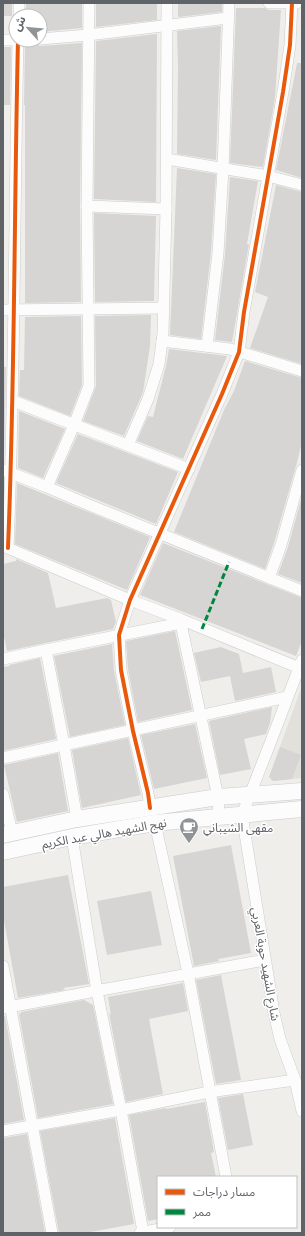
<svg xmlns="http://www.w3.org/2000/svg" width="305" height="1236" font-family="Cabin,'Noto Sans Arabic',sans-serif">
	<rect width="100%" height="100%" fill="#efeeea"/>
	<path fill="#e2e0da" d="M302 686V778L273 781 269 777Z"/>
	<g fill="#d6d5d3">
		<rect x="3" y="3" width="9" height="13"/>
		<path d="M26 3H82V28L40 32V16H26Z"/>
		<path d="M96 3H157V20L96 27Z"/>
		<path d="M178 3H222V12L178 17Z"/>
		<path d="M236 8H265L269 10H281L275 98 263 167 230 163Z"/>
		<path d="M221 26 216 160 177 154 178 67 177 31Z"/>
		<path d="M157 34 156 202 94 199 96 41Z"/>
		<path d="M82 43 80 206 81 302 25 303V105H24L25 46 27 44H35L41 46Z"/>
		<path d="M3 47H11L10 105H3Z"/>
		<path d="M297 63H302V178L276 170Z"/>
		<path d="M177 168 216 174 211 252 201 339 170 335Z"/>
		<path d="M230 177 258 181 247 244H249L232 342 215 340 225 254Z"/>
		<path d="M276 185 302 192V364L250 348 268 297 255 292Z"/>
		<path d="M94 213 156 216 154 301 95 302Z"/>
		<path d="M151 315 150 346 143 392 124 436 83 421 96 386 95 316Z"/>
		<path d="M81 316 82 385 70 416 19 396 20 370H24L25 317Z"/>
		<path d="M169 349 227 356 183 459 137 441 148 416 153 417 166 366Z"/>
		<path d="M245 361 302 378V442L296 466 274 543 265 569 174 532 224 410 234 391Z"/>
		<path d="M3 367H6L4 463H3Z"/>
		<path d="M19 411 65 429 43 478 18 468Z"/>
		<path d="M78 434 178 472 156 524 56 483Z"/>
		<path d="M17 483 150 537 127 590 15 544Z"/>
		<path d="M302 496V583L278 574 288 547Z"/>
		<path d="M163 543 302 598V641L296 656 140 595Z"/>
		<path d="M16 559 48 573 56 608 107 598 111 600 116 622 113 629 7 651 3 632V564L16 561Z"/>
		<path d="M175 631 192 710 138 722 128 669 126 641Z"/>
		<path d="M112 644 114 671 125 725 70 737 54 656Z"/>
		<path d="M221 647 239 654 243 673 271 667 276 692 235 701 230 676 201 682 194 653Z"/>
		<path d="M40 658 56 739 3 751V667L10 666 9 665Z"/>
		<path d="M272 707 270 723 266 734 244 739 251 769 220 775 209 721Z"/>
		<path d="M195 724 207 778 154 789 141 735Z"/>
		<path d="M128 738 141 795 82 808 72 750Z"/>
		<path d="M280 747 301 755 292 779 273 781 269 777Z"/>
		<path d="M58 753 68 811 17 822 4 765Z"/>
		<path d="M231 845 251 953 218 959 219 961 194 966 173 856Z"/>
		<path d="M68 875 89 984 63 988 65 990 18 998 3 915V887Z"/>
		<path d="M151 891 162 945 107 955 97 901Z"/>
		<path d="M221 975 241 1080 216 1084 196 980Z"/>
		<path d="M183 983 188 1011 149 1019 163 1094 126 1102 109 1013 111 1015 108 997Z"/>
		<path d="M84 1000 93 1005 113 1104 38 1118 19 1014 21 1013V1012Z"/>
		<path d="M5 1016 24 1120 3 1124V1017Z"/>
		<path d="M243 1094 253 1145 228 1150 218 1098Z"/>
		<path d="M205 1102 214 1152 211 1153 216 1177H158V1219L148 1221 129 1115 166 1108V1109Z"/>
		<path d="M115 1118 134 1224 85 1233H59L40 1131Z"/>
		<path d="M27 1134 45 1233H3V1138Z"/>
	</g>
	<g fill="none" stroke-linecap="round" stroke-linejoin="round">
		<defs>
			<g id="minor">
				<path d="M269 3H297"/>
				<path d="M19 16V3"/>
				<path d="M40 39 88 35 228 18"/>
				<path d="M3 40H22"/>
				<path d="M167 159 268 176 302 185"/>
				<path d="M87 206 166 209"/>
				<path d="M3 310 163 308"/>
				<path d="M162 341 230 349 302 371"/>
				<path d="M207 346 218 253 223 169 229 3"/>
				<path d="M13 401 189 469"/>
				<path d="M128 445 148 399 159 364 163 334 166 209 167 3"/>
				<path d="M3 470 47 487 94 507 302 591"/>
				<path d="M47 487 74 425 89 386 87 206 89 3"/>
				<path d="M3 546 130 600 180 619 302 669"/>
				<path d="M8 548C15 379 14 210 18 40"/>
				<path d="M269 578 281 545 302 470"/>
				<path d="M180 619 218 797 219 817"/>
				<path d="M46 650 64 745 77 819"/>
				<path d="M3 659 46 650 181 623"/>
				<path d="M302 660 271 741 242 815 274 1013 280 1039 295 1080 302 1111"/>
				<path d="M3 758 287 697"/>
				<path d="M3 794 12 833"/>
				<path d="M150 808 148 793 133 731 121 670 119 635 130 600 222 394 239 352 244 312 283 92 290 45 292 3"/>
				<path d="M155 823 188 973 226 1177"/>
				<path d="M72 837 97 991 121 1110 143 1232"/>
				<path d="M3 966 52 1233"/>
				<path d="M3 1008 265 960"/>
				<path d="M3 1131 121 1110 209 1092 295 1080"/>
				<path d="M140 1233 170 1227"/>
			</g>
			<g id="secondary">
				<path d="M3 835 77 819 218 797 302 791"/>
				<path d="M3 852 72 837 155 823 302 809"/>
			</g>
		</defs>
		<use href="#minor" stroke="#cbcccc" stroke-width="12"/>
		<use href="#secondary" stroke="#cacacb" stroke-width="17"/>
		<use href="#minor" stroke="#fdfcfc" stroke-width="11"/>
		<use href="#secondary" stroke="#fdfcfc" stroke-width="16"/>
		<path stroke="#00873e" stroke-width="3" stroke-dasharray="6 3" stroke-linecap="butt" d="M202 629 229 562"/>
		<defs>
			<g id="cycleway">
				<path d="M8 548C15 379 14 210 18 40"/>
				<path d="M150 808 148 793 133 731 121 670 119 635 130 600 222 394 239 352 244 312 283 92 290 45 292 3"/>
			</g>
		</defs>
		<use href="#cycleway" stroke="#fff" stroke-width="6"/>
		<use href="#cycleway" stroke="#e8590c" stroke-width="4"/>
	</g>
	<defs>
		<symbol id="cafe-pin" viewBox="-11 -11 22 30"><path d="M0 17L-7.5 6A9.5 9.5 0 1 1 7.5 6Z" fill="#919496" stroke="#fff"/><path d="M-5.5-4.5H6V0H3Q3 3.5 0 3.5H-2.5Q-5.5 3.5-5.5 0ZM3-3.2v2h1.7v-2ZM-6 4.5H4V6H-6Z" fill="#fff"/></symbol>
	</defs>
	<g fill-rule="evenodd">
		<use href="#cafe-pin" x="178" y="816" width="22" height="30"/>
	</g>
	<g text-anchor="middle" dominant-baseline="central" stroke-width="3" stroke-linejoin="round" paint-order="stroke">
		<g font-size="12" fill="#5f6368" stroke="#fff" text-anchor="start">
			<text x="203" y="827">مقهى الشيباني</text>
		</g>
		<g font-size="12" fill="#5f6368" stroke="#fff">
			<text transform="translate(104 833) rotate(-10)">نهج الشهيد هالي عبد الكريم</text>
			<text transform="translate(266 964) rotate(80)">شارع الشهيد حوبة العربي</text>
		</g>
	</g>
	<rect width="305" height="1236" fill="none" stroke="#5f6368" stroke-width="8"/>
	<rect x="157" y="1176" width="140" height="52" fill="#ffffff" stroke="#bfc1c3"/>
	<rect x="165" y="1189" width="20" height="6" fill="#e8590c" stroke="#bfc1c3"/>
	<text x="193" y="1196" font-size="12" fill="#5f6368">مسار دراجات</text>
	<rect x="165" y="1209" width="20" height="6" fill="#00873e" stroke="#bfc1c3"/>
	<text x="193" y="1216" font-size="12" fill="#5f6368">ممر</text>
	<g transform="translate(28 28) rotate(297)"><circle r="19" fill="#ffffff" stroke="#bfc1c3"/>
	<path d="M0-3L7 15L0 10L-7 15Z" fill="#919496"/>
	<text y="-6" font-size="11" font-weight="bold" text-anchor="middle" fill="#5f6368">ش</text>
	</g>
</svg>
